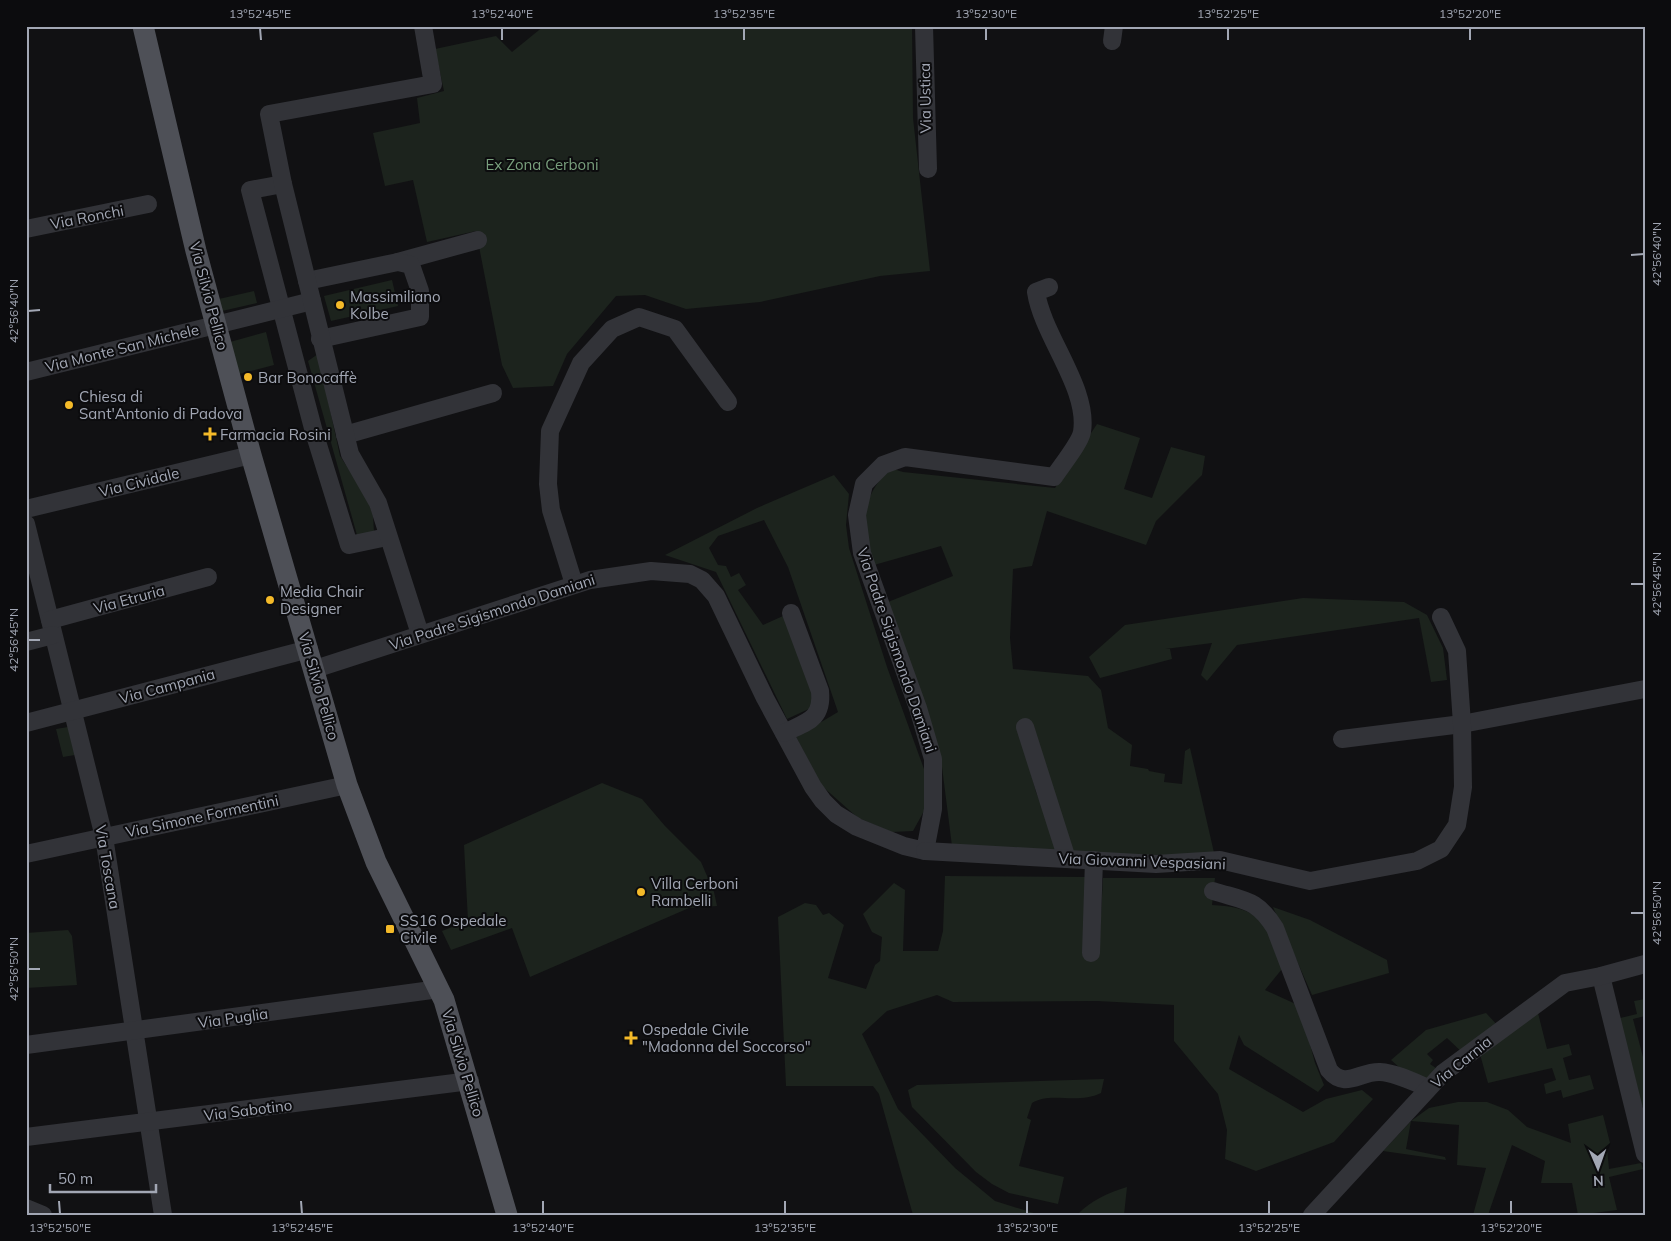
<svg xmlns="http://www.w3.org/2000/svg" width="1671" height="1241" font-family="Mulish,sans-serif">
	<rect width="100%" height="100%" fill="#111113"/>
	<g fill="#1c231d">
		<path d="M544 26H912L913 118 930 271 880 276 760 302 686 309 645 295 616 296 567 354 553 386 513 388 502 365 476 231 427 242 413 180 385 186 373 133 420 123 417 98 444 91 435 49 496 36 512 52Z"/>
		<path d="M392 280 398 306 331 321 324 296Z"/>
		<path d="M254 291 257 303 222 311 219 299Z"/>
		<path d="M266 332 274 365 239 374 230 342Z"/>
		<path d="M318 354 340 456 367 497 373 516 374 532 357 535 308 361Z"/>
		<path d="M1097 424 1140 438 1124 489 1152 498 1171 447 1205 456 1202 475 1156 521 1146 545 1047 511 1032 566 1013 569 1010 638 1013 669 1088 676 1101 690 1108 728 1132 745 1130 766 1148 769 1149 771 1165 774 1164 782 1182 784 1185 751 1190 748 1215 857 1071 859 1027 758 1036 792 1064 859 953 854 941 759 888 602 953 576 941 546 874 565C860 523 859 502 890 468L903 472 1055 488Z"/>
		<path d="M834 475 849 494 846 525 849 548 887 667 924 769V811L913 831 892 832 858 818 822 786 796 737 838 712 788 567 764 520 718 536 709 548 718 565 726 566 731 577 739 573 746 585 738 590 763 625 783 616 814 690 813 707 787 719 716 572 665 555 757 508Z"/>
		<path d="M1303 598 1404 602 1427 615 1443 648 1447 680 1431 682 1419 618 1237 645 1207 681 1201 675 1212 643 1165 649H1170L1172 659 1100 678 1089 657 1125 625Z"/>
		<path d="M68 727 75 755 63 757 56 729Z"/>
		<path d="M602 783 642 799 665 826 701 862 714 892 717 906 689 908 530 977 512 928 451 950 442 931 468 921 464 845Z"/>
		<path d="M945 876 1086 877 1099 953 1103 878H1215L1212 905C1262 907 1269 925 1282 969L1265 990 1300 1006 1315 1063 1324 1085 1318 1092 1244 1045 1239 1035 1229 1069 1303 1112 1326 1099 1362 1090 1373 1099 1334 1142 1256 1171 1225 1159 1227 1130 1218 1094 1174 1041V1005L1097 1001 953 1002 937 995 887 1011 862 1034 898 1109 955 1168 995 1201 1040 1215H913L879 1094 873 1086H786L778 917 805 903 816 905 823 915 829 913 844 925 828 978 866 989 875 965 880 961 882 937 872 932 863 914 894 883 905 890 903 951H938L943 931Z"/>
		<path d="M1273 907 1310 920 1387 960 1389 973 1312 995Z"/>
		<path d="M68 930 72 936 77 985 26 988V933Z"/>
		<path d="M1645 999V1016L1633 1019 1643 1057H1645V1106L1634 1108 1612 1020 1637 1014 1634 1001Z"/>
		<path d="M1537 1009 1547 1049 1569 1044 1572 1055 1563 1058 1569 1080 1590 1075 1594 1089 1563 1098 1561 1090 1546 1094 1544 1084 1556 1080 1552 1068 1488 1083 1478 1047 1466 1056 1447 1038 1427 1054 1433 1060 1430 1064 1443 1073 1417 1083 1391 1060 1426 1030 1486 1013 1502 1030Z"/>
		<path d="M1104 1079 1101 1093C1076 1105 1051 1091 1032 1103L1027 1118 1031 1120 1019 1166 1064 1177 1058 1204 1009 1193 992 1184 976 1172 912 1107 908 1090 917 1085Z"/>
		<path d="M1458 1102H1487L1508 1110 1527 1127 1571 1143 1568 1124 1603 1115 1610 1143 1607 1148 1609 1169 1641 1163 1643 1169 1609 1177 1617 1210 1578 1215 1572 1183H1541L1545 1161 1512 1145 1488 1215H1473L1486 1168 1457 1165 1459 1125 1411 1121 1406 1149 1445 1157 1446 1160 1383 1151 1411 1121 1429 1108Z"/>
		<path d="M1127 1187 1124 1215H1077C1091 1200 1108 1193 1127 1187Z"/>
	</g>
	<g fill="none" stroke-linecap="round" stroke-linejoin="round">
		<g stroke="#323338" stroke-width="18">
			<path d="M924 26 928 169"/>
			<path d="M1112 41 1114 26"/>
			<path d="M283 184 250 190 314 432 349 545 387 537"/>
			<path d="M26 229 148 204"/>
			<path d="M398 262 478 240"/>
			<path d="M307 281 398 262 411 265 420 291V317L320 339"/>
			<path d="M26 372 312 301"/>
			<path d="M345 435 493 393"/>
			<path d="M26 509 251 455"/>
			<path d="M26 524 104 837 163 1215"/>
			<path d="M574 584 551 510 548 484 550 431 581 363 612 329 639 317 675 329 728 402"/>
			<path d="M50 620 208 577"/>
			<path d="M420 634 378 503 350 454 283 184 269 114 433 84 423 26"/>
			<path d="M26 642 53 635"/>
			<path d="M315 669 590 580 651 571 690 574 702 580 716 596 765 698 813 787 823 801 836 814 857 827 904 846 925 851 933 809V759L918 708 862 553 857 515 864 484 883 465 905 457 1054 477C1061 466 1080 443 1082 432 1089 388 1043 337 1036 292L1049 287"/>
			<path d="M26 723 309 649"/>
			<path d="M1025 727 1067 859"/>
			<path d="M784 733C806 722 823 720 820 691L791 613"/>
			<path d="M1342 739 1462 724 1645 689"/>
			<path d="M925 851 1156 864 1220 860 1310 881 1417 861 1441 849 1457 825 1463 787 1462 724 1457 651 1441 617"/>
			<path d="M26 854 347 785"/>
			<path d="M1213 891C1245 901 1257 899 1275 928L1329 1070C1345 1090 1360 1071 1380 1072 1396 1073 1414 1082 1428 1088"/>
			<path d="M1091 953 1094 860"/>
			<path d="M1601 976 1645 1154"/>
			<path d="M26 1045 439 989"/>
			<path d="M26 1137 470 1081"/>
			<path d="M26 1208 43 1215"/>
			<path d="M1312 1215 1443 1073 1565 983 1601 976 1645 964"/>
		</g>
		<path stroke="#4e5057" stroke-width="21" d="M143 26 196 251 251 455 347 785 376 862 444 1000 507 1215"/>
	</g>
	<path fill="none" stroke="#a2a7b4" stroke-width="2" d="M260 28 261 40M502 28V40M744 28V40M986 28V40M1228 28V40M1470 28V40M1631 255 1644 254M28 311 40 310M1631 584H1644M28 640H40M1631 913H1644M28 969H40M59 1201 60 1214M301 1201 302 1214M543 1201V1214M785 1201V1214M1027 1201V1214M1269 1201V1214M1511 1201V1214"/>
	<g fill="#f4ba29" stroke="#0c0c0e" stroke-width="2">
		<circle cx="340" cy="305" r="5"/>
		<circle cx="248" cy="377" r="5"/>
		<circle cx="69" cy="405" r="5"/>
		<path d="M207.5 426.5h5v5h5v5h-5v5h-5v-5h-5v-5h5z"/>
		<circle cx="270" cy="600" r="5"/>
		<circle cx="641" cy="892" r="5"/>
		<rect x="385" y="924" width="10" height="10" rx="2.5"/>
		<path d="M628.5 1030.5h5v5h5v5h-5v5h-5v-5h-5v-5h5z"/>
	</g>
	<g text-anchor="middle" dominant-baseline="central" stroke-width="4" stroke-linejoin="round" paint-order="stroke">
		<g font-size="15" fill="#a2a7b4" stroke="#0c0c0e">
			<text transform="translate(925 98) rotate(-91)">Via Ustica</text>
			<text transform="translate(87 217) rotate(-11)">Via Ronchi</text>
			<text transform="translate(209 296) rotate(75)">Via Silvio Pellico</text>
			<text transform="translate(122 348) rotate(-14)">Via Monte San Michele</text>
			<text transform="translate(139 482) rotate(-14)">Via Cividale</text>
			<text transform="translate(129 599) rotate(-15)">Via Etruria</text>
			<text transform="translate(492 612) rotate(-18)">Via Padre Sigismondo Damiani</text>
			<text transform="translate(897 650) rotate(71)">Via Padre Sigismondo Damiani</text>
			<text transform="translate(167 686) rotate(-15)">Via Campania</text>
			<text transform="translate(319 686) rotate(74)">Via Silvio Pellico</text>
			<text transform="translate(202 816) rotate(-12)">Via Simone Formentini</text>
			<text transform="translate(1142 861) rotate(2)">Via Giovanni Vespasiani</text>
			<text transform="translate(108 867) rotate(80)">Via Toscana</text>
			<text transform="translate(233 1018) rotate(-8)">Via Puglia</text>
			<text transform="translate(1461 1062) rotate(-39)">Via Carnia</text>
			<text transform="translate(463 1063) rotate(73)">Via Silvio Pellico</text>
			<text transform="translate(248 1110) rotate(-7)">Via Sabotino</text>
		</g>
		<g font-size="15" fill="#799f7d" stroke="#0c0c0e">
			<text x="542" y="164">Ex Zona Cerboni</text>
		</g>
		<g font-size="15" fill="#a2a7b4" stroke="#0c0c0e" text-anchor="start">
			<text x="350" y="296">Massimiliano<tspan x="350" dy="17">Kolbe</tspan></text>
			<text x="258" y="377">Bar Bonocaffè</text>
			<text x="79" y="396">Chiesa di<tspan x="79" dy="17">Sant'Antonio di Padova</tspan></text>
			<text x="220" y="434">Farmacia Rosini</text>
			<text x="280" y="591">Media Chair<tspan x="280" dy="17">Designer</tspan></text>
			<text x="651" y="883">Villa Cerboni<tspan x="651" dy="17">Rambelli</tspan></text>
			<text x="400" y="920">SS16 Ospedale<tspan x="400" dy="17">Civile</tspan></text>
			<text x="642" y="1029">Ospedale Civile<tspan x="642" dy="17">"Madonna del Soccorso"</tspan></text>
		</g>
	</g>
	<rect width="1671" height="1241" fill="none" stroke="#0c0c0e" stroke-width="55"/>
	<g transform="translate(1598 1168) rotate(178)" stroke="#0c0c0e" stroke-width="4" paint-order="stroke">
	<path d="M0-4L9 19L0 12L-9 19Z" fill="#a2a7b4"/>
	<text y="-8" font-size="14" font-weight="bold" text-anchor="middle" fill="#a2a7b4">N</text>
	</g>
	<path d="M50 1184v8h106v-8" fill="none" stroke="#a2a7b4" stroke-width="2.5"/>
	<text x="58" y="1184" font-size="15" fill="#a2a7b4" stroke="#0c0c0e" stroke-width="4" paint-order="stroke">50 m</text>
	<rect x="28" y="28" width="1616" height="1186" fill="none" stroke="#a2a7b4" stroke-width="2"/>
	<g font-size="12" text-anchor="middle" fill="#a2a7b4">
		<text x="260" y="18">13°52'45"E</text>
		<text x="502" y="18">13°52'40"E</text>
		<text x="744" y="18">13°52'35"E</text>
		<text x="986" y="18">13°52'30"E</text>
		<text x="1228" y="18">13°52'25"E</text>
		<text x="1470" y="18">13°52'20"E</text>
		<text transform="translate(1657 254) rotate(-90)" y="4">42°56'40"N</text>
		<text transform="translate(14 311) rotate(-90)" y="4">42°56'40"N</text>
		<text transform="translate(1657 584) rotate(-90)" y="4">42°56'45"N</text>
		<text transform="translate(14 640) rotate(-90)" y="4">42°56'45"N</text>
		<text transform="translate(1657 913) rotate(-90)" y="4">42°56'50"N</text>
		<text transform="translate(14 969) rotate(-90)" y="4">42°56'50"N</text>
		<text x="60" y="1232">13°52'50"E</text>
		<text x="302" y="1232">13°52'45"E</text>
		<text x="543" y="1232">13°52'40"E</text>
		<text x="785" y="1232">13°52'35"E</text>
		<text x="1027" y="1232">13°52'30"E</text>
		<text x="1269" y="1232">13°52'25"E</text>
		<text x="1511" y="1232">13°52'20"E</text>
	</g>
</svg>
